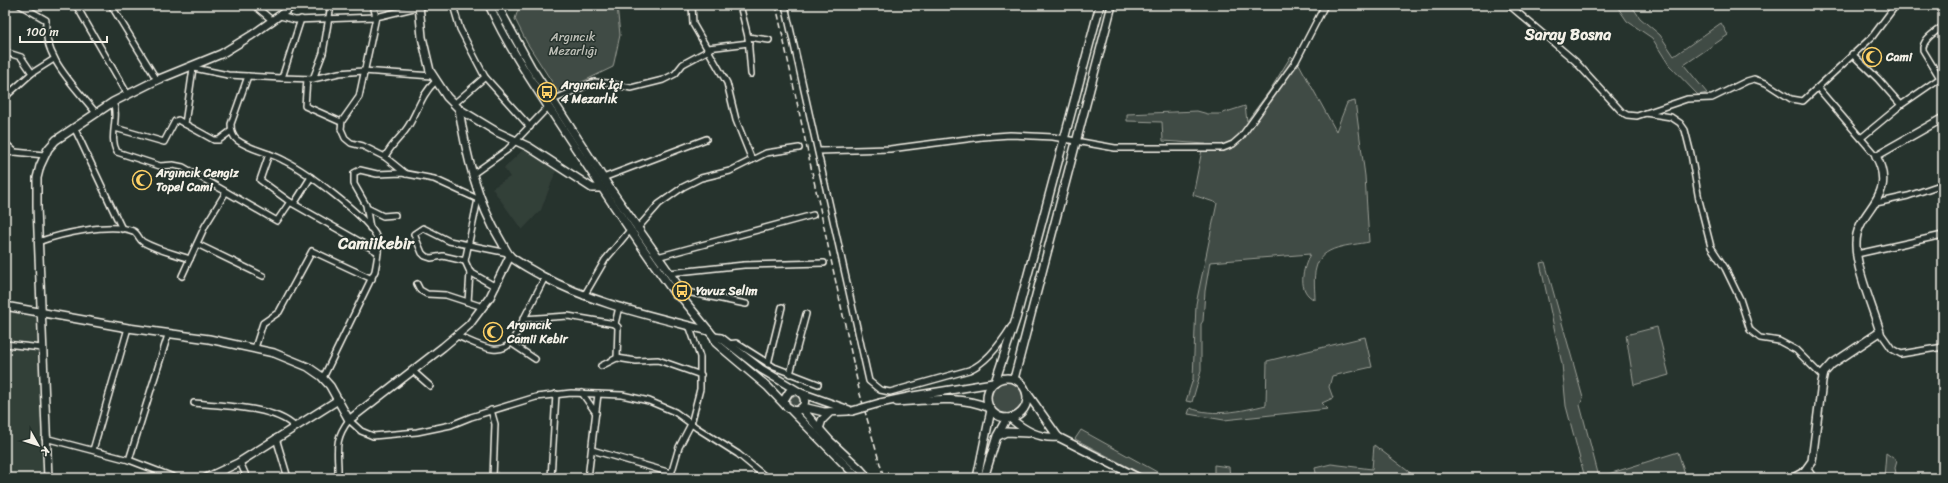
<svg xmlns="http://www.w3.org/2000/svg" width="1948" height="483" font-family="Sriracha,sans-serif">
	<rect width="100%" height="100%" fill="#26332d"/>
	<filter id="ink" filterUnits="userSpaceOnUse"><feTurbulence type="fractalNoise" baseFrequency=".025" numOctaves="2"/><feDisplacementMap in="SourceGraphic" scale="8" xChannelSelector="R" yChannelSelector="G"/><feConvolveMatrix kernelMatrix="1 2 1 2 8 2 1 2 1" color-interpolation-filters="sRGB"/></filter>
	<g filter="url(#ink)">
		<g fill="#333f39">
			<path d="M525 148 556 171 541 210 522 230 492 188 510 177 504 168Z"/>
			<path d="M5 305 37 312 48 478H5Z"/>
		</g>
		<g fill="#414b45" stroke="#9a9e96">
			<path d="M525 5H617L620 35 613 67 559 93 527 43 515 19 519 7Z"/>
			<path d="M1616 5H1631L1640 18 1660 35 1674 56 1721 23 1728 35 1684 65 1707 93 1698 95 1669 65 1652 38 1627 21Z"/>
			<path d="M1291 56 1299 64 1336 131 1347 103 1355 101 1365 176 1369 242C1350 246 1321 245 1316 268 1313 278 1315 290 1315 300 1296 291 1303 269 1310 254L1210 262 1205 291 1203 321 1201 324V371L1192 402 1186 401 1193 379 1196 304 1217 203 1193 195 1202 150 1206 144 1163 141 1162 122 1127 121V114L1197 111 1208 114H1220L1245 106 1247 121 1270 90Z"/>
			<path d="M1545 262 1583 398 1580 405 1599 477 1678 452 1686 478H1585L1566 406 1562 364 1540 263Z"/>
			<path d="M1657 327 1669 375 1634 385 1626 335Z"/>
			<path d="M1365 337 1372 367 1332 376 1329 387 1333 398 1322 403 1328 409 1224 420 1188 414 1190 408C1214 417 1242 411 1266 405L1267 361Z"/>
			<circle cx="1007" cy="398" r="16"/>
			<circle cx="795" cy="401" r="5"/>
			<path d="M1081 430 1168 478H1149L1075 439Z"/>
			<path d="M1374 445 1417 478H1317L1315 468 1331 464 1372 469Z"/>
			<path d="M1886 453 1897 461 1895 468 1897 478H1884Z"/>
			<path d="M1214 465 1229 467 1230 478H1214Z"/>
		</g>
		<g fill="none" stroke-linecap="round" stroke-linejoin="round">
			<defs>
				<g id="street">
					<path d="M20 5 46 20C42 57 75 86 96 113"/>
					<path d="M76 5 128 95"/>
					<path d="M111 5 157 80"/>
					<path d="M254 5 273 21"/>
					<path d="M373 5 376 17 359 97 342 121 341 129 345 138 351 143 363 146 385 157 406 174"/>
					<path d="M453 5 460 29 485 77 530 127"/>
					<path d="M692 5 693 24 727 83 736 120 752 160"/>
					<path d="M740 5 748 37 751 74"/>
					<path d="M785 5 869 381 880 390 890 392 969 370C987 363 1001 343 1011 327"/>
					<path d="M1509 5 1575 61 1622 112 1627 115 1637 116 1687 99 1712 98 1747 81 1754 79 1766 83 1791 99 1803 101 1872 37 1896 5"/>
					<path d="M280 16 295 20 376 17 426 5"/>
					<path d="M748 37 769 40"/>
					<path d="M708 48 749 43"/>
					<path d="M5 52 21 57 32 73"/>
					<path d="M1852 54 1878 79 1901 105"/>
					<path d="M189 67 228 75 282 78 313 79 339 73 363 71 432 76"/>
					<path d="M193 68 185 124 214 140H219L231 131"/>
					<path d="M248 76 231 124C231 130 232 136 237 140 252 151 270 152 285 161 307 172 363 214 375 234 381 244 377 260 375 271L323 378"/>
					<path d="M282 78 301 19"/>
					<path d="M1940 78 1923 50C1922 39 1936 32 1943 26"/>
					<path d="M307 79 305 106 341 122"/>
					<path d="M313 79 323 53 331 5"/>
					<path d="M1818 88 1876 156"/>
					<path d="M5 97 32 73 54 59"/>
					<path d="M553 100 594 82 607 83 631 88 663 80 675 74 683 64 709 50"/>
					<path d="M113 102C120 118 108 136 117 152L160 166 173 165 183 167 277 221 290 202"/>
					<path d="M454 104 485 77"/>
					<path d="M1645 113 1671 117 1680 123 1685 130 1691 154 1699 200 1711 247 1725 268 1740 299 1750 330 1760 338 1779 341 1796 350 1823 377"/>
					<path d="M74 127 122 229"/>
					<path d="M115 128 164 142 175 121 178 120 185 124"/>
					<path d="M1861 138 1901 105 1943 76"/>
					<path d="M5 143 15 152 44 155"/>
					<path d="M818 151 890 149 982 137 1010 135 1053 137 1115 148H1223L1233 144 1241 137 1296 61 1325 5"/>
					<path d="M5 153 15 152"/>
					<path d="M269 154 260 180 290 202 378 252"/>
					<path d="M385 157C392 143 402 137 409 125 418 110 422 94 435 82"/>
					<path d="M473 174 507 150 548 107"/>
					<path d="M603 178 706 139"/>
					<path d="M1876 203 1908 196 1943 184"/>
					<path d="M294 204 311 177"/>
					<path d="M367 208 383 216 395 215"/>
					<path d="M370 228 366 205 354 184V173L360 170 377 174 402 173 434 179 482 201"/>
					<path d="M637 229 659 204 683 187 701 178 730 171 766 153 799 148"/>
					<path d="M38 242C60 234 111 222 133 231 138 233 139 240 143 242 157 250 175 254 190 259"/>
					<path d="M197 244 263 276"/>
					<path d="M1857 254 1943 235"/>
					<path d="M657 257 813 215"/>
					<path d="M465 261 443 256 431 258 425 256 422 253 414 234 423 228 449 241 508 253"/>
					<path d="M470 272 496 287"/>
					<path d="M669 273 744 265 824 263"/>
					<path d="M182 276 205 226 226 192"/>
					<path d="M417 284 420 290 427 294 446 295 483 307"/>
					<path d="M682 291 746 304"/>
					<path d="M584 296 605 260 630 230"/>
					<path d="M468 302 470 272 465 261 478 199"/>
					<path d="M523 319 568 316 615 324"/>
					<path d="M1880 332 1892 349 1901 354 1943 347"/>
					<path d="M457 336C474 342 500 360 513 340L545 277"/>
					<path d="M511 343 535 359"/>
					<path d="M5 344 42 348"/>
					<path d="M728 344 736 343 774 367 818 384"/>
					<path d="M255 348 263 323 279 312 312 251 372 279"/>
					<path d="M617 358 618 327 615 324 619 307"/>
					<path d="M768 364 782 307"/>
					<path d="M601 366 617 358 636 361 658 360 701 375"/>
					<path d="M413 371 430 386"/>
					<path d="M790 374 806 314"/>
					<path d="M582 393 596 413"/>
					<path d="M194 403C222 406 273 406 294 426"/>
					<path d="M491 410 495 424 493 478"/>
					<path d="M45 438 129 460 176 478"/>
					<path d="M276 438 288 478"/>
					<path d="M93 450 128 328"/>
					<path d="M592 450 671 473"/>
					<path d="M129 460 168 335"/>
					<path d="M240 462 247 478"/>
					<path d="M1807 468 1814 478"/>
					<path d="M338 478C339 453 332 442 349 420L361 431 373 436 417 432 451 425 471 417 536 397 571 393 622 395 649 401 675 412 697 428 738 454 767 478"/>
					<path d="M551 478 556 394"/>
					<path d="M588 478 598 394"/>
					<path d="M670 478 679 447 691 424 700 389V357L689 325"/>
				</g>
				<g id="secondary">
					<path d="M419 5 422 37 430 71 447 97 459 109 497 132 529 147 592 188H601"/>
					<path d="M489 5C508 47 534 85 559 123 597 181 635 239 676 295L682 298 714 337 716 343 768 387 786 406"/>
					<path d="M497 5 531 67 609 187 682 291V298"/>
					<path d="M459 109C466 154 477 202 501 241 504 246 507 253 511 257 520 264 532 270 542 276 594 304 652 316 709 331"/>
					<path d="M5 306 128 328 209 339 274 353 308 367 321 376 330 386 349 420 443 347 469 325 490 297 510 256"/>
					<path d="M714 337 721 338 761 369 801 393C808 401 804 410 794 411L786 406 784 400 789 392 795 390"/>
					<circle cx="1007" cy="398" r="20"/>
					<path d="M1014 379 1112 5"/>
					<path d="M995 382 1016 319 1100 5"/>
					<path d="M801 393 852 411"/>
					<path d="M1027 393 1058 437 1139 478"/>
					<path d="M897 402C929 400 959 395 990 408"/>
					<path d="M880 403 913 396 993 383"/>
					<path d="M803 407 824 412 848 411"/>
					<path d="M801 408 830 441 861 470 868 478"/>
					<path d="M791 410 858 478"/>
					<path d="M1010 418C1024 430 1039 439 1058 437"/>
					<path d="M819 429 822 420 830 412"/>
					<path d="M998 436 1006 432 1028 433"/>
					<path d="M48 478 37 207V178L40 166 48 149 56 140 113 102 157 80 221 54 252 35 294 5"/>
					<path d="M206 478 238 463 338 400"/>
					<path d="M977 478 991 410"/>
					<path d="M984 478 997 436 1007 418"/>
					<path d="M1793 478 1804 472 1812 461 1822 382 1824 373 1832 364 1880 332C1873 308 1855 267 1856 243 1856 209 1899 199 1876 156L1943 118"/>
				</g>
			</defs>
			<use href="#street" stroke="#f4f1e8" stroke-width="8"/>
			<use href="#secondary" stroke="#f4f1e8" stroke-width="10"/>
			<use href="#street" stroke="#26332d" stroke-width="5"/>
			<use href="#secondary" stroke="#26332d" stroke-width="7"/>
			<path stroke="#f4f1e8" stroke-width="1.5" stroke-dasharray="6 3" stroke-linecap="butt" d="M776 5 860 394 884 478"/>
			<defs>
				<path id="secondary-bridge" d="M852 411 880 403"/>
			</defs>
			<use href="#secondary-bridge" stroke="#f4f1e8" stroke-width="10" stroke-linecap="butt"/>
			<use href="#secondary-bridge" stroke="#26332d" stroke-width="7"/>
		</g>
	</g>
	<defs>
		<symbol id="mosque-ring" viewBox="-11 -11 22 22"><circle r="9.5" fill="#26332d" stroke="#ffd166" stroke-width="1.5"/><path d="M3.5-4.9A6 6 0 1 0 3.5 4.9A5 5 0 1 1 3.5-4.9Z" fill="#ffd166"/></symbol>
		<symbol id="bus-ring" viewBox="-11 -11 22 22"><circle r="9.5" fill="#26332d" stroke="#ffd166" stroke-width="1.5"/><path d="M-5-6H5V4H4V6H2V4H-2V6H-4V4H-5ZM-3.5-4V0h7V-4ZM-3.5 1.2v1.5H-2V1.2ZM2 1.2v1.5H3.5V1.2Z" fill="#ffd166"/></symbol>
	</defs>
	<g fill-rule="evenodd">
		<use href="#mosque-ring" x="1861" y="46" width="22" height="22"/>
		<use href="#bus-ring" x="536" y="81" width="22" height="22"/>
		<use href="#mosque-ring" x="131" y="169" width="22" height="22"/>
		<use href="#bus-ring" x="671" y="280" width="22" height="22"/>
		<use href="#mosque-ring" x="482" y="321" width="22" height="22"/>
	</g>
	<g text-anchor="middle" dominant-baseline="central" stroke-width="3" stroke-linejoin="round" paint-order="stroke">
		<g font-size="12" fill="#bebfb7" stroke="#26332d">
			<text x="573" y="37">Argıncık<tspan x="573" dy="14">Mezarlığı</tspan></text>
		</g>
		<g font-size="12" font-weight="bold" fill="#f4f1e8" stroke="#26332d" text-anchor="start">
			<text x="1886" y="57">Cami</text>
			<text x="561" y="85">Argıncık İçi<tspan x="561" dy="14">4 Mezarlık</tspan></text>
			<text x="156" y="173">Argıncık Cengiz<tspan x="156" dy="14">Topel Cami</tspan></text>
			<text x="696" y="291">Yavuz Selim</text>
			<text x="507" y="325">Argıncık<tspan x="507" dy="14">Camii Kebir</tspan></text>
		</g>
		<g font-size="16" font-weight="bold" fill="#f4f1e8" stroke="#26332d">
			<text x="1568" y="34">Saray Bosna</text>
			<text x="376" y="243">Camiikebir</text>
		</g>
	</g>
	<rect width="1948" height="483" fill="none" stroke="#26332d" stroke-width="20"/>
	<rect x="10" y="10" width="1928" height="463" fill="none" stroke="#f4f1e8" stroke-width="1.5" filter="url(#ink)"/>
	<g transform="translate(38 445) rotate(129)" stroke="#26332d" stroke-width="3" paint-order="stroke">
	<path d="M0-3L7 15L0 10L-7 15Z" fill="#f4f1e8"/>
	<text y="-6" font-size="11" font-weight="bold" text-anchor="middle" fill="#f4f1e8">K</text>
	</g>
	<path d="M20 36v6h87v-6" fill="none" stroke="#f4f1e8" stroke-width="2"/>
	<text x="26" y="36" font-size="12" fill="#f4f1e8" stroke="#26332d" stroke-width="3" paint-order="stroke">100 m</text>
</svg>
